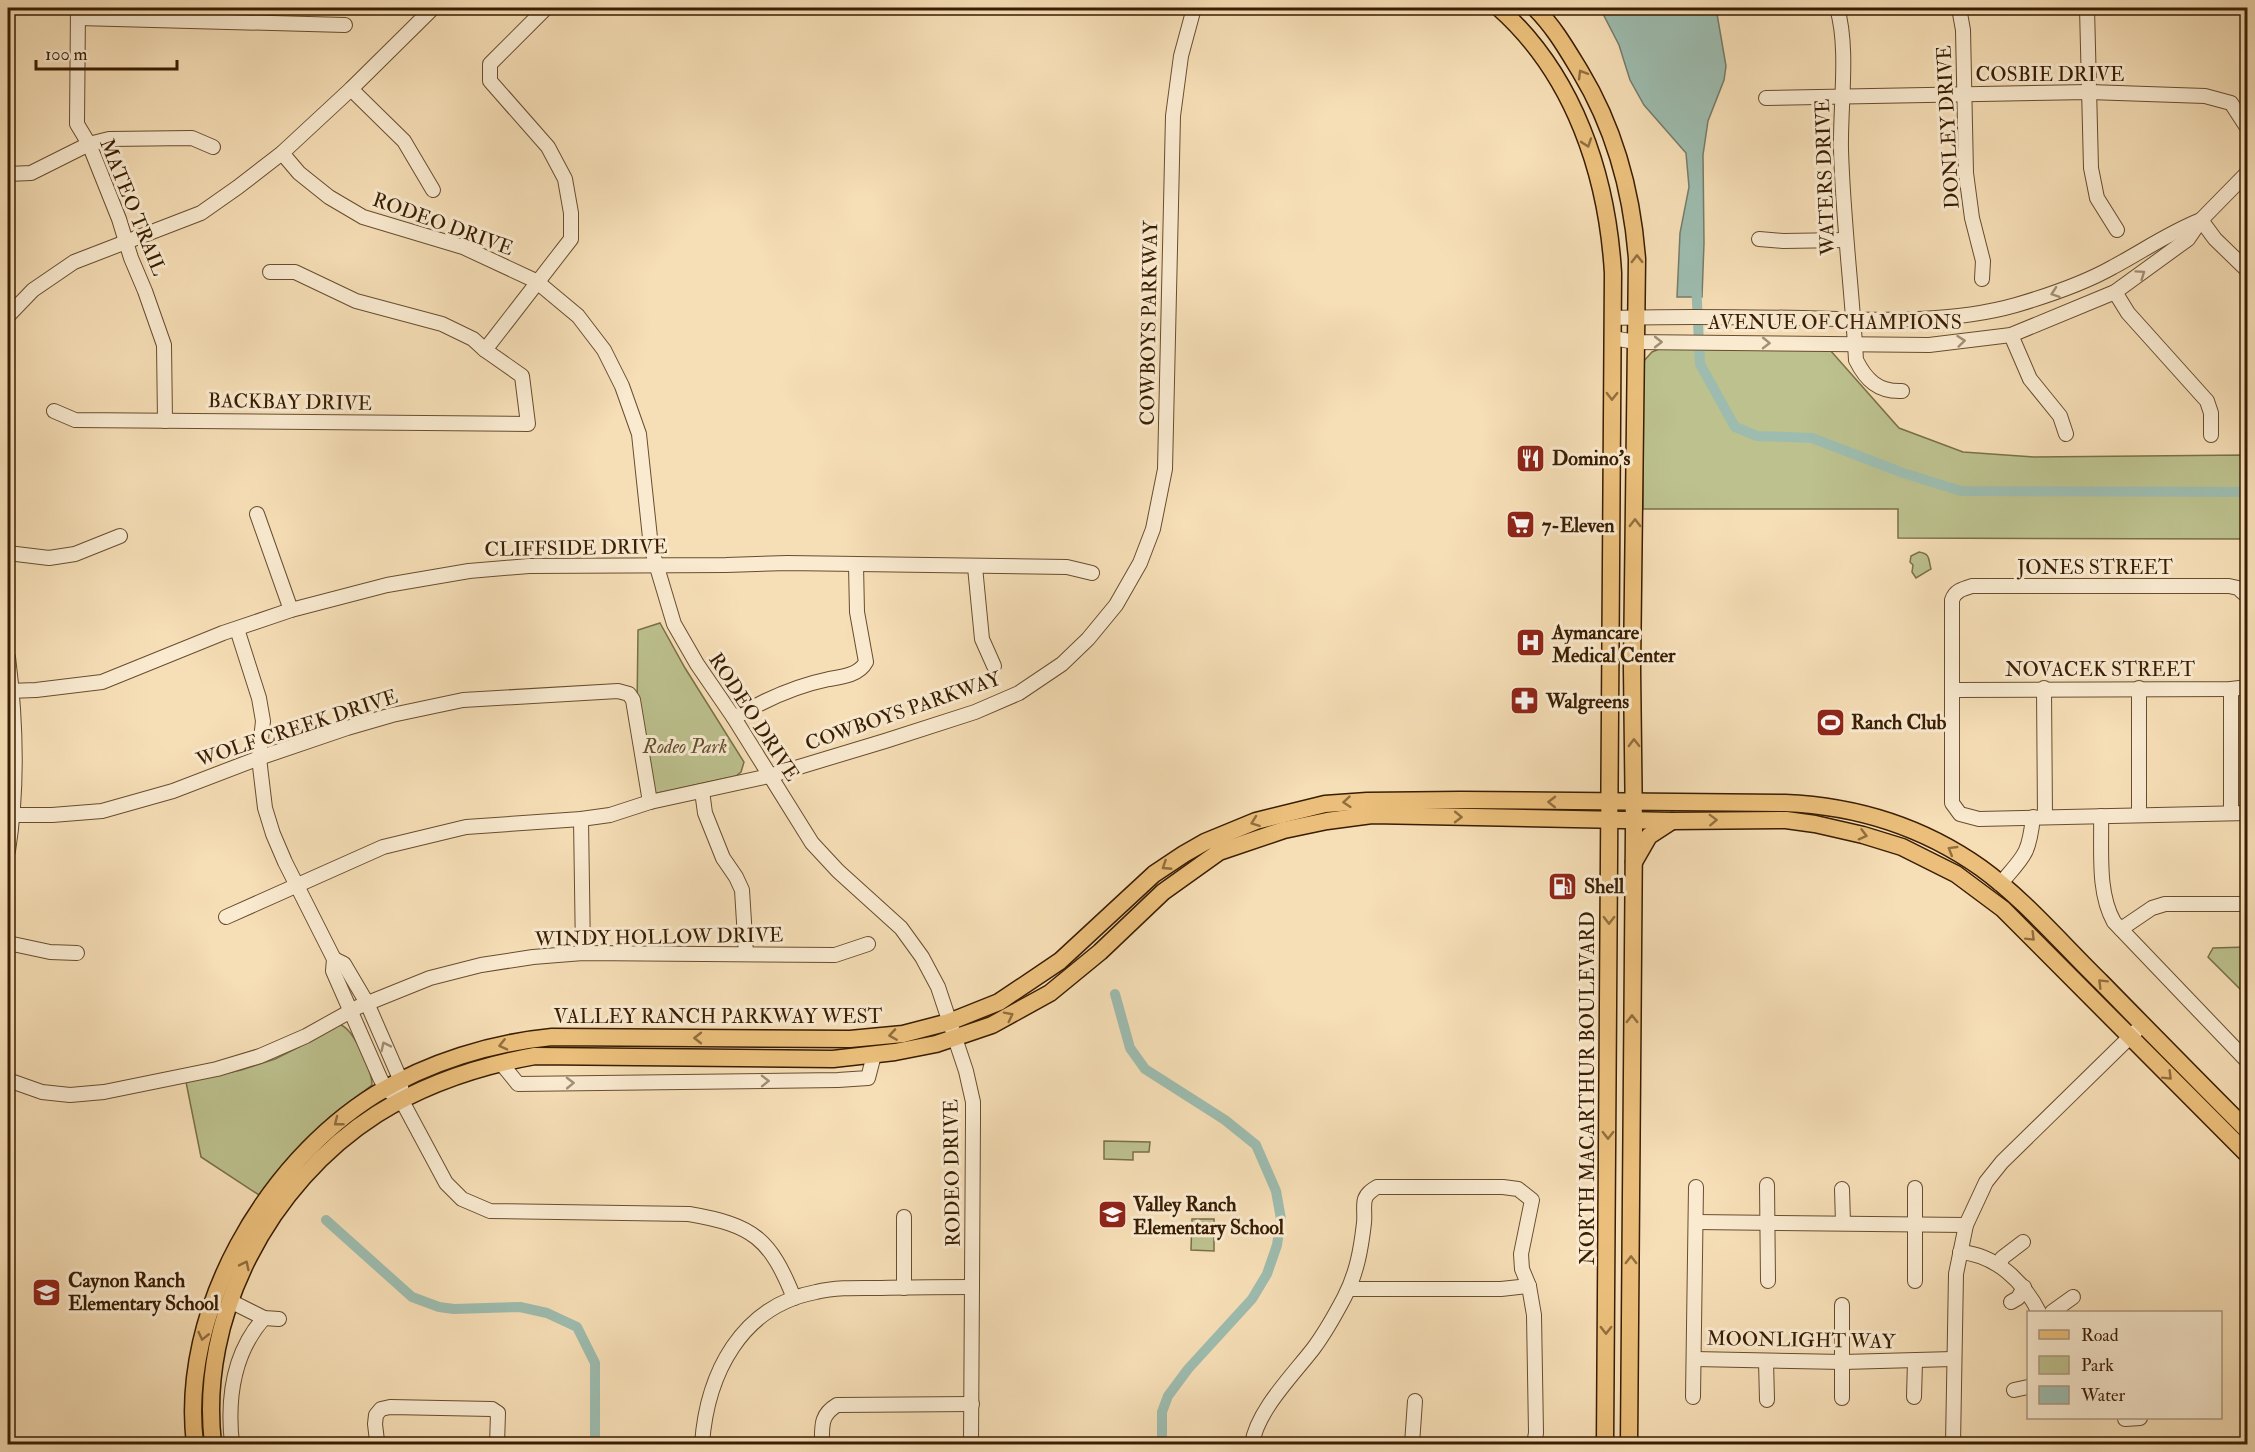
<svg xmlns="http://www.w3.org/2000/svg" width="2255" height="1452" font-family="'IM FELL Double Pica',serif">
	<rect width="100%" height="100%" fill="#f6deb6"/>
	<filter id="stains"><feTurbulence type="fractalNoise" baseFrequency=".00333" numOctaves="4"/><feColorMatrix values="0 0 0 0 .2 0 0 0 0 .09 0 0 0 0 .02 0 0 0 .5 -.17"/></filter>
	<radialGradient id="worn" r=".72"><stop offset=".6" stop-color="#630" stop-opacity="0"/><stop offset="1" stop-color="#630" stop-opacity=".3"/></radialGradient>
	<g fill="#bcc18e" stroke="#7a6f48" stroke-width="1.5">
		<path d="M1659 349 1830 350 1899 428 1963 452 2034 457 2247 455V539L1898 538V509H1643L1642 363 1652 352Z"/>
		<path d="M1919 552C1931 554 1928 559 1931 569L1916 578 1912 572 1913 565 1910 562 1911 556Z"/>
		<path d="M660 623 685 668 744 762 741 772 736 776 654 794 637 710 638 630Z"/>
		<path d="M2247 947H2248L2247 996 2208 957 2213 948Z"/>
		<path d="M341 1025C354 1030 372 1071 372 1085L330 1117 303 1142 259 1195 201 1157 186 1082 241 1070 275 1059 309 1042 335 1026Z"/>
		<path d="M1104 1141 1150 1142 1149 1152H1133V1160L1104 1159Z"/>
		<path d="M1192 1219H1214V1251L1191 1250Z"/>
	</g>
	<path fill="#9dbcaf" stroke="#757c6a" stroke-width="1.5" d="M1600 8H1716L1726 66 1724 80 1708 121 1703 155 1704 243 1702 297H1677L1680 233 1689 187 1686 153 1644 105 1630 80 1619 45Z"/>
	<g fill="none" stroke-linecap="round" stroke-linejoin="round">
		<g stroke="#9dbcaf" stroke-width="10">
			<path d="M1696 282 1700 364 1735 427 1757 436 1812 438 1903 473 1961 491 2248 492"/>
			<path d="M1115 994 1130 1048 1145 1069 1225 1120 1256 1145 1276 1191 1281 1219 1277 1245 1267 1274 1252 1299 1188 1369 1168 1396 1162 1412V1444"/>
			<path d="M326 1220 412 1297 439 1307 454 1309 520 1307 547 1313 577 1327 595 1363V1444"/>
		</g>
		<defs>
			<g id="minor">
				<path d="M78 8 77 124 89 144 119 219 131 258 145 291 164 345 165 421"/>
				<path d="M1837 8C1849 48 1840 106 1841 150 1843 220 1852 290 1856 360 1866 380 1878 392 1902 391"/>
				<path d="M1959 8 1963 30 1966 173 1972 218 1983 261 1982 279"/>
				<path d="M2087 8 2091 168 2097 198 2117 230"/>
				<path d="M78 18 345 25"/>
				<path d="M351 89 404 141 433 190"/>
				<path d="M1766 98 2089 92 2205 96 2231 103 2246 126"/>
				<path d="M282 153 299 173 329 197 363 217 463 247 536 281 578 316 604 350 622 386 639 434 651 547 674 624 697 664 734 718 812 843 838 871 901 928 922 957 938 987 966 1071 973 1102V1120L971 1444"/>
				<path d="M8 174 31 173 89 144 109 139 192 138 213 147"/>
				<path d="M2201 220 2215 239 2248 271"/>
				<path d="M1759 239 1783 241 1845 240"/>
				<path d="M2115 292 2128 313 2207 401 2211 413V435"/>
				<path d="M8 316 33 290 74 262 201 213 238 187 282 153 351 89 433 8"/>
				<path d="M1613 318C1677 316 1740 317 1804 318 1873 320 1949 324 2016 305 2050 295 2083 284 2113 267 2143 251 2170 232 2201 220"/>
				<path d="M2011 335 2030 379 2060 416 2066 434"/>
				<path d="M1613 338 1635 342 1929 345 2011 335 2115 292 2188 239 2201 220 2248 172"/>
				<path d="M485 350 571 239V213L565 179 548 147 490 81V64L546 8"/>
				<path d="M54 411 75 420 528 424 522 376 485 350 473 339 442 324 356 301 295 272H270"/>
				<path d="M257 514 291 610"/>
				<path d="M8 553 49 558 75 554 120 536"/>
				<path d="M975 567 982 639 994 666"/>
				<path d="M2248 597 2238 588 2229 586H1972C1962 589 1955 591 1952 600V803L1960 814 1979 819 2248 813"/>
				<path d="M237 629 259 698 263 721 259 758 265 808 273 834 285 862 334 959 333 971 380 1078 386 1089 402 1101 446 1183 462 1199 490 1211 689 1214C753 1225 770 1238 794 1298"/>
				<path d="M8 657C16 721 18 787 8 851"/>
				<path d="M2044 688 2045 817"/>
				<path d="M1953 690 2231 689 2248 687"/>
				<path d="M8 691 36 690 102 682 223 633 291 610 387 585 469 571 529 566 726 565 787 563 1067 567 1092 573"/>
				<path d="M734 718C764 700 795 686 829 679 842 677 859 675 866 662L857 612 856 565"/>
				<path d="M702 791 705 813 723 858 736 877 742 890 746 954"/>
				<path d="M2231 813V689"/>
				<path d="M14 815H52L102 811 173 791 259 758 347 728 392 715 463 700 618 691 629 694 633 700 650 802"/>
				<path d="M2139 815V688"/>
				<path d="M2101 816C2102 850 2097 892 2114 922L2248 1062"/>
				<path d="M581 819 583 953"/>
				<path d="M2000 884C2024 856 2029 855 2033 817"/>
				<path d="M226 917 383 847 466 827 581 819 610 815 650 802 769 776 885 741 975 712 1019 693 1062 664 1088 639 1116 605 1140 563 1153 529 1165 469 1173 116 1181 56 1194 8"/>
				<path d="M2121 929 2152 908 2165 904H2248"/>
				<path d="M8 943 50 952 77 953"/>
				<path d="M334 959 344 964 367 1003 401 1081V1090"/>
				<path d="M501 1063 518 1084 838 1080 868 1078 874 1055"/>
				<path d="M8 1080 42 1092 70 1095 104 1092 217 1069 260 1056 306 1036 358 1007 430 978 481 965 533 957 583 953 835 955 868 944"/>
				<path d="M1767 1185 1768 1281"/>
				<path d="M1842 1189 1843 1223"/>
				<path d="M904 1217V1288"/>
				<path d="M1696 1222 1966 1225"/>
				<path d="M1960 1252C1996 1255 2023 1281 2039 1312"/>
				<path d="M2000 1266 2002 1258 2023 1242"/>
				<path d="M1915 1281V1188"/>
				<path d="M1349 1289H1501L1529 1286"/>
				<path d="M230 1301 264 1318 279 1319"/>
				<path d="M2011 1302 2018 1298 2024 1287"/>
				<path d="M2052 1312 2073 1297"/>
				<path d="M1694 1359 1843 1362 1953 1359"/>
				<path d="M1766 1361 1767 1400"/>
				<path d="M2014 1390 2028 1387"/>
				<path d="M1693 1397 1696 1187"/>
				<path d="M1914 1397 1915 1361"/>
				<path d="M1842 1398V1305"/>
				<path d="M2125 1419 2140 1418"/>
				<path d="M232 1444C227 1399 233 1353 264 1318"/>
				<path d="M381 1444 377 1441 375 1424 376 1415 381 1409 390 1407 492 1409 498 1413 497 1444"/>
				<path d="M702 1444C707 1374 741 1306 816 1292 837 1287 859 1288 881 1288 911 1287 942 1287 972 1287"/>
				<path d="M822 1444C822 1427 820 1415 837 1405L972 1404"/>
				<path d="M1252 1444C1257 1411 1292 1376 1313 1349 1325 1333 1335 1315 1344 1298 1357 1273 1361 1249 1364 1223 1365 1215 1363 1206 1365 1199 1367 1193 1372 1190 1377 1187H1503L1518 1189 1532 1200 1521 1254 1522 1269 1529 1286 1534 1315 1536 1433 1534 1444"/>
				<path d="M1412 1444 1415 1401"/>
				<path d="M1953 1444 1956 1274 1966 1225 1986 1182 2002 1162 2136 1031"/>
			</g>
			<g id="major">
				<path d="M1499 8C1574 75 1607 174 1613 273L1605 1444"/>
				<path d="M1535 8C1554 27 1566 48 1580 71 1615 129 1632 192 1637 259L1632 669 1634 830 1629 1444"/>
				<path d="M1634 862 1649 836 1672 821"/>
				<path d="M195 1444C179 1312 265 1163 376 1094 429 1062 491 1043 552 1037L850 1039 903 1034 949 1022 999 1002 1060 961 1154 874 1184 854 1205 842 1256 821 1325 804 1367 801 1461 800 1785 803C1855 806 1923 827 1981 868 2024 899 2062 944 2100 981 2149 1031 2198 1081 2248 1131"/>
				<path d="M213 1444C198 1316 269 1183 377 1114 425 1084 479 1066 535 1056L833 1059 895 1052 936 1044 992 1025 1050 993 1100 952 1163 892 1219 852 1284 830 1327 821 1372 815 1672 821 1786 820 1815 824 1863 835 1902 847 1956 874 2003 909 2248 1155"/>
			</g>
		</defs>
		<use href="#minor" stroke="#684d2f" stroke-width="16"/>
		<use href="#major" stroke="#391d02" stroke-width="19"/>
		<use href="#minor" stroke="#f9ead0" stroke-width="14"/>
		<use href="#major" stroke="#ebbf7b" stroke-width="16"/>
	</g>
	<defs><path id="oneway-chevron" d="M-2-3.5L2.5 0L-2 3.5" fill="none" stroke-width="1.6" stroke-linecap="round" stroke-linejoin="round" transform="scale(1.5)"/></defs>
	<g stroke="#926e3e">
		<use href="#oneway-chevron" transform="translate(1582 74) rotate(-121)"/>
		<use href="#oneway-chevron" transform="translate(1587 143) rotate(71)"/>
		<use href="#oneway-chevron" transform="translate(1637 259) rotate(-91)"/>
		<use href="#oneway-chevron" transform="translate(1612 396) rotate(91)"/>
		<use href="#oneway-chevron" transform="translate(1635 523) rotate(-90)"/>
		<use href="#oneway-chevron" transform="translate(1634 743) rotate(-91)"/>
		<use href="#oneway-chevron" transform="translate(1347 802) rotate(175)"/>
		<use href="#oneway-chevron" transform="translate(1552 802) rotate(-179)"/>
		<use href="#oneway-chevron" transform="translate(1458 817) rotate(1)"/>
		<use href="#oneway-chevron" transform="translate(1713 820) rotate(-2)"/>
		<use href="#oneway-chevron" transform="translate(1255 822) rotate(160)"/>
		<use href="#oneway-chevron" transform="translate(1863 835) rotate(15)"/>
		<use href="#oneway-chevron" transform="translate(1952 850) rotate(-149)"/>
		<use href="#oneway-chevron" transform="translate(1166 866) rotate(147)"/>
		<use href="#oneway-chevron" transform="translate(1609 920) rotate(90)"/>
		<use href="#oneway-chevron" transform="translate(2031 937) rotate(45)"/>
		<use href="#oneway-chevron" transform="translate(2102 983) rotate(-135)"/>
		<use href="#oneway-chevron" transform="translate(1009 1016) rotate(-27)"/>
		<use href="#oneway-chevron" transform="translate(1632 1019) rotate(-90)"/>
		<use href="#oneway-chevron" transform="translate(893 1035) rotate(171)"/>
		<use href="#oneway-chevron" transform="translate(698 1038) rotate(-180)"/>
		<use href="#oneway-chevron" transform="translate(503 1045) rotate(167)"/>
		<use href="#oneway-chevron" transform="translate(2168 1076) rotate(45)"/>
		<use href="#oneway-chevron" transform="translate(338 1122) rotate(142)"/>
		<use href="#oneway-chevron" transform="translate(1608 1135) rotate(90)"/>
		<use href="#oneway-chevron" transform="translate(1631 1260) rotate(-90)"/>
		<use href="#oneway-chevron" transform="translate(245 1265) rotate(-64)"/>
		<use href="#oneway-chevron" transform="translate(1606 1330) rotate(90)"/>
		<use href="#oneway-chevron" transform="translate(203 1336) rotate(103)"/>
	</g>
	<g stroke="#a38e73">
		<use href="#oneway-chevron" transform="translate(2141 274) rotate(-35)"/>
		<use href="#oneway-chevron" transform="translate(2055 293) rotate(161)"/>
		<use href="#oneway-chevron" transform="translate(1961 341) rotate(-6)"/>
		<use href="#oneway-chevron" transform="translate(1658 342)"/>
		<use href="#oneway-chevron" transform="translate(1766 343) rotate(1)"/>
		<use href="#oneway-chevron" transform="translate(385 1046) rotate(-116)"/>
		<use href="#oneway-chevron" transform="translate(765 1081) rotate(-1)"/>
		<use href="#oneway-chevron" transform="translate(570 1083) rotate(-1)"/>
	</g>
	<defs>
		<symbol id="restaurant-square" viewBox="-11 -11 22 22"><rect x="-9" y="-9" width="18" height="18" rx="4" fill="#8f2418" stroke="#f9ead0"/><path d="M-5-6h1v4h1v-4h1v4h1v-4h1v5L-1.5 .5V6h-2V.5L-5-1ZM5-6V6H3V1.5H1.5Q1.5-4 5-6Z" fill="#fff"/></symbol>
		<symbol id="supermarket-square" viewBox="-11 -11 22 22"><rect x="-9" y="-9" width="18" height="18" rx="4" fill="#8f2418" stroke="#f9ead0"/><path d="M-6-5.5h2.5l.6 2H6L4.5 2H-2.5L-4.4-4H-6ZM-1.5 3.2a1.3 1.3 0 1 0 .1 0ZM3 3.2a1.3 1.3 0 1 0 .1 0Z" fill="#fff"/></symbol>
		<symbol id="hospital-square" viewBox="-11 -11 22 22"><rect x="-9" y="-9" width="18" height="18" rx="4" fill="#8f2418" stroke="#f9ead0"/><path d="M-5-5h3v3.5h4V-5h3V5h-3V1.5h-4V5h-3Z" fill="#fff"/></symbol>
		<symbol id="pharmacy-square" viewBox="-11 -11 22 22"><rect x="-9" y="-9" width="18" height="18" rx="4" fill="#8f2418" stroke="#f9ead0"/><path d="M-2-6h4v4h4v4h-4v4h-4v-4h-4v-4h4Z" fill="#fff"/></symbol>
		<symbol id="stadium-square" viewBox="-11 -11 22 22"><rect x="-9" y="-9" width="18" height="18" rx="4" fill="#8f2418" stroke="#f9ead0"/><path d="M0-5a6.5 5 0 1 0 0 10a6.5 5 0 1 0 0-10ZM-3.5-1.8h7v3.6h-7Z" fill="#fff"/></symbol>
		<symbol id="fuel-square" viewBox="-11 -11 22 22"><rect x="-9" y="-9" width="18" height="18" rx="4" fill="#8f2418" stroke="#f9ead0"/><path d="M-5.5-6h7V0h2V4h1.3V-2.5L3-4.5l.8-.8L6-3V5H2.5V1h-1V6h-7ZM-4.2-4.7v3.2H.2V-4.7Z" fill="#fff"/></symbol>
		<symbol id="school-square" viewBox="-11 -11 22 22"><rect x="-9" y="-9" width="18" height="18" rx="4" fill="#8f2418" stroke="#f9ead0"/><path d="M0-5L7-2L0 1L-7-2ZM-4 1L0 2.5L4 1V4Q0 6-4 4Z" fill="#fff"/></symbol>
	</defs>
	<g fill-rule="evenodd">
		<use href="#restaurant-square" x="1514" y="442" width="33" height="33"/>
		<use href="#supermarket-square" x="1504" y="508" width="33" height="33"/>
		<use href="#hospital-square" x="1514" y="626" width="33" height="33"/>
		<use href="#pharmacy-square" x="1508" y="684" width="33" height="33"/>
		<use href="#stadium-square" x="1814" y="706" width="33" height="33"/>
		<use href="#fuel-square" x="1546" y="870" width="33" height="33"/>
		<use href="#school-square" x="1096" y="1198" width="33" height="33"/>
		<use href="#school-square" x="30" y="1276" width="33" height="33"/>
	</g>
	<g text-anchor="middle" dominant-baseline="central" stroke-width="6" stroke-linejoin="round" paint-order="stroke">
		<g font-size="20" fill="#391d02" stroke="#f9ead0">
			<text x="2050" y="74">COSBIE DRIVE</text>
			<text transform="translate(1948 127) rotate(-93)">DONLEY DRIVE</text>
			<text transform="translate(1825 177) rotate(-92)">WATERS DRIVE</text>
			<text transform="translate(133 207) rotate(68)">MATEO TRAIL</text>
			<text transform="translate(443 224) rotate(20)">RODEO DRIVE</text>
			<text x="1835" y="322">AVENUE OF CHAMPIONS</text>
			<text transform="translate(1149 323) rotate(-89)">COWBOYS PARKWAY</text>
			<text transform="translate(290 402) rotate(1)">BACKBAY DRIVE</text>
			<text transform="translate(576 548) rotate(-1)">CLIFFSIDE DRIVE</text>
			<text x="2095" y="567">JONES STREET</text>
			<text x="2100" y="669">NOVACEK STREET</text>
			<text transform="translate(903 711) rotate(-19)">COWBOYS PARKWAY</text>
			<text transform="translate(754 717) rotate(57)">RODEO DRIVE</text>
			<text transform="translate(297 728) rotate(-18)">WOLF CREEK DRIVE</text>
			<text transform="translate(659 937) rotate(-1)">WINDY HOLLOW DRIVE</text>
			<text x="718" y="1016">VALLEY RANCH PARKWAY WEST</text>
			<text transform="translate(1587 1088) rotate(-90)">NORTH MACARTHUR BOULEVARD</text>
			<text transform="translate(952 1173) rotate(-91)">RODEO DRIVE</text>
			<text transform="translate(1801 1340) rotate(1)">MOONLIGHT WAY</text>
		</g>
		<g font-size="20" font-weight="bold" fill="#391d02" stroke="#f9ead0" text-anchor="start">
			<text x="1552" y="458">Domino's</text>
			<text x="1542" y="525">7-Eleven</text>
			<text x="1552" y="632">Aymancare<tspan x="1552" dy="23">Medical Center</tspan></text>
			<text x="1546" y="701">Walgreens</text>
			<text x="1851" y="722">Ranch Club</text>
			<text x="1584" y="886">Shell</text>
			<text x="1133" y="1204">Valley Ranch<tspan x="1133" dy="23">Elementary School</tspan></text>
			<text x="68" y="1280">Caynon Ranch<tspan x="68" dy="23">Elementary School</tspan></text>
		</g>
		<g font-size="20" font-style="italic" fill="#604e2c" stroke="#f9ead0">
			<text x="685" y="746">Rodeo Park</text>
		</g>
	</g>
	<rect width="2255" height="1452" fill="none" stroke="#f6deb6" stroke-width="30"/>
	<rect x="9" y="9" width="2237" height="1434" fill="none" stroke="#391d02" stroke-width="3"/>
	<rect x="15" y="15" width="2225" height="1422" fill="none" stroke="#391d02" stroke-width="1.5"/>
	<rect x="2027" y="1311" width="195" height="108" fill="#f9ead0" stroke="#ac987e" stroke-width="1.5"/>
	<rect x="2039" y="1330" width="30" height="9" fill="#ebbf7b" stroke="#ac987e" stroke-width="1.5"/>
	<text x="2081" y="1341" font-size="18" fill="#391d02">Road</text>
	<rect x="2039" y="1356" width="30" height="18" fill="#bcc18e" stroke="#ac987e" stroke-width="1.5"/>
	<text x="2081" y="1371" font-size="18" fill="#391d02">Park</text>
	<rect x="2039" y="1386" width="30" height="18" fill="#9dbcaf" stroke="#ac987e" stroke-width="1.5"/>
	<text x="2081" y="1401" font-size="18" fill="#391d02">Water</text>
	<path d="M36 60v9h141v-9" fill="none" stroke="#391d02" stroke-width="3"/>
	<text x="45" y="60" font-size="18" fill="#391d02" stroke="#f9ead0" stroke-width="4.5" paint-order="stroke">100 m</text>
	<rect width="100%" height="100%" filter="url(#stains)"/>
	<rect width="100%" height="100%" fill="url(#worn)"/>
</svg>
